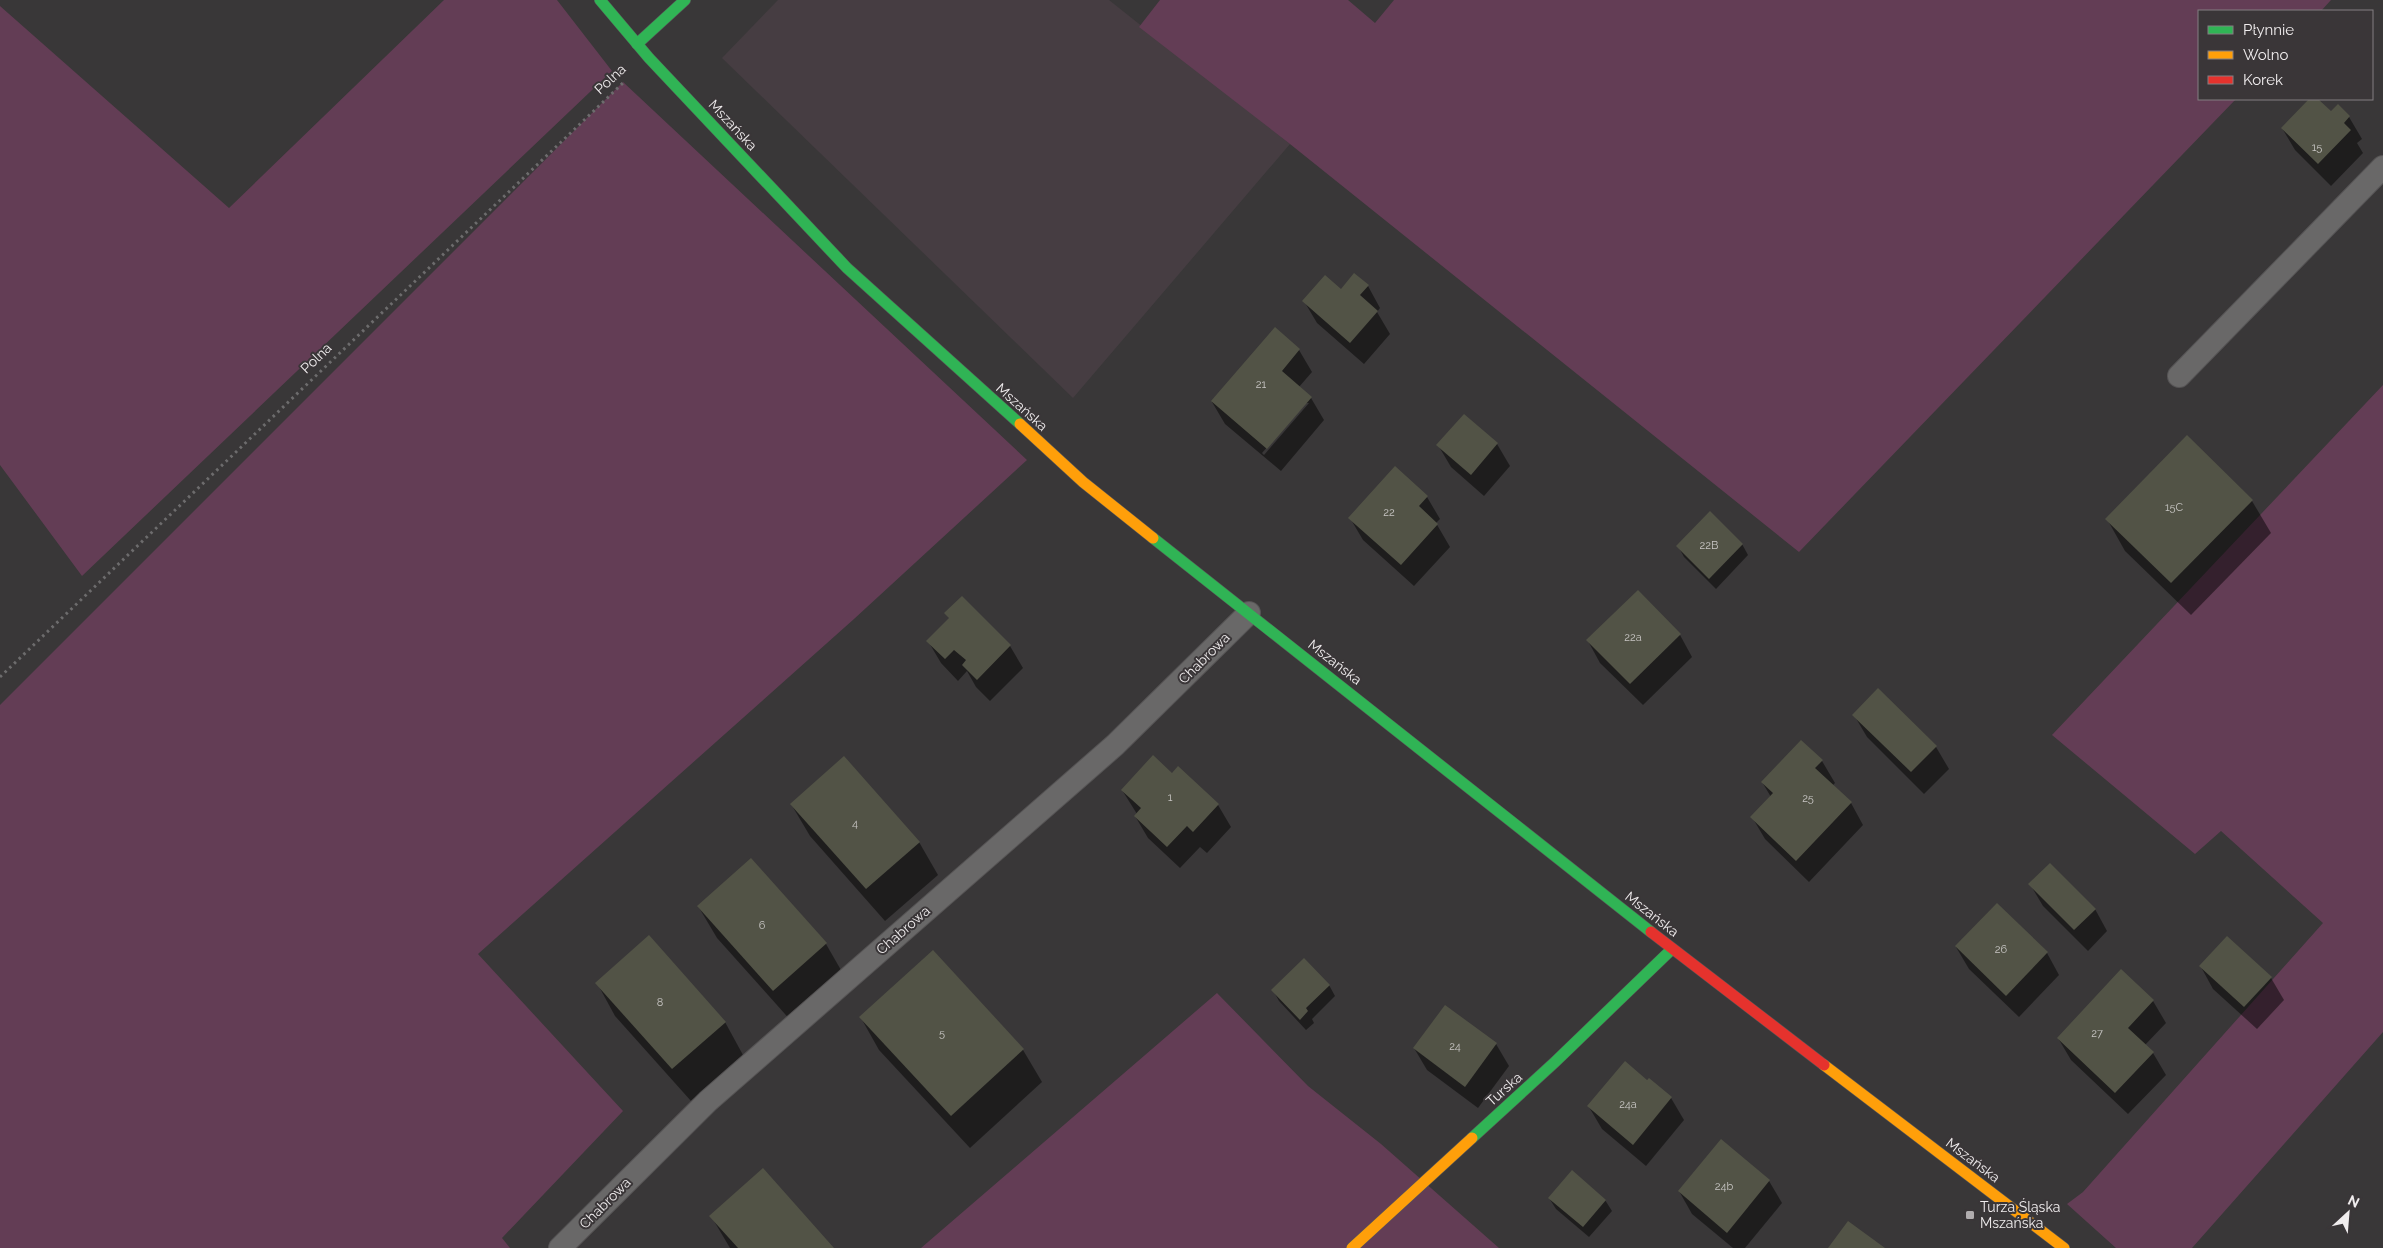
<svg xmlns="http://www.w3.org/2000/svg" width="2383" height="1248" font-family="Raleway,sans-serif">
	<rect width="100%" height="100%" fill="#393738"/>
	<path fill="#463d42" d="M778 0H1109L1290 144 1073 398 722 58Z"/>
	<g fill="#633d55">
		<path d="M444 0H557L612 71 82 576 0 465V6L229 208Z"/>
		<path d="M1160 0H1348L1375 23 1394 0H2331L2321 11H2199V99H2236L1799 552 1290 144 1139 27Z"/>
		<path d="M623 82 1027 460 854 619 478 954 623 1111 502 1238 510 1248H0V705Z"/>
		<path d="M2383 385V1032L2192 1248H2116L2067 1204 2083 1192 2323 923 2221 831 2195 854 2052 735Z"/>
		<path d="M1217 993 1308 1086 1381 1144 1499 1248H921Z"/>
	</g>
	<g fill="#0007" fill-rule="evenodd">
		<path d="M2311 99H2316L2331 113 2349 117 2362 139 2357 143 2363 153 2331 186 2295 150 2282 128Z"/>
		<path d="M1368 286 1380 308 1377 312 1390 334 1364 364 1317 323 1304 301 1341 290Z"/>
		<path d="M1299 350 1312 372 1299 387 1311 398 1324 420 1281 471 1225 424 1212 402ZM1306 403H1309L1264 455 1262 453Z"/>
		<path d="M2187 437 2252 501 2271 533 2191 615 2125 551 2107 519Z"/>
		<path d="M1497 444 1510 466 1484 496 1451 467 1438 445Z"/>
		<path d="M1427 497 1440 519 1436 523 1450 547 1414 586 1363 540 1350 518Z"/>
		<path d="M1742 544 1748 555 1716 589 1684 557 1678 546Z"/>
		<path d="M946 613 1010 646 1023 668 990 701 976 687 967 671 958 681 941 663 928 641 950 619Z"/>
		<path d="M1680 635 1692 657 1643 705 1600 663 1588 641Z"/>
		<path d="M1854 715 1936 747 1949 769 1924 794 1867 737Z"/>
		<path d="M1801 742 1822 761 1835 783 1832 786 1851 803 1863 825 1809 882 1765 839 1752 817 1771 797 1762 782Z"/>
		<path d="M1178 768 1218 805 1231 827 1207 853 1200 847 1180 868 1148 838 1135 816 1137 814 1122 790 1172 775Z"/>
		<path d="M791 804 919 842 938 875 885 921 810 836Z"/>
		<path d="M751 860 826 944 845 977 793 1023 717 938 698 906Z"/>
		<path d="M2030 884 2095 909 2107 931 2088 951 2043 906Z"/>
		<path d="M1956 947 2047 953 2059 975 2019 1017 1969 969Z"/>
		<path d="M2201 967 2271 978 2284 1000 2257 1029 2213 989Z"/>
		<path d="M597 983 725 1022 743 1055 691 1101 615 1016Z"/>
		<path d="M1329 985 1335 996 1312 1019 1314 1023 1306 1030 1279 1001 1273 990Z"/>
		<path d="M2153 1001 2166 1023 2145 1045 2153 1053 2166 1075 2128 1114 2071 1060 2058 1038Z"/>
		<path d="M861 1018 1023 1050 1042 1082 970 1148 879 1050Z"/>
		<path d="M1496 1044 1509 1066 1478 1108 1427 1070 1414 1048Z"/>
		<path d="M1649 1079 1671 1098 1684 1120 1646 1166 1602 1129 1589 1107Z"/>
		<path d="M1722 1141 1769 1181 1782 1203 1745 1248H1733L1692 1214 1679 1191Z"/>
		<path d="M1549 1198 1605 1200 1612 1211 1589 1237 1556 1209Z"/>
		<path d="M711 1216 833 1248H730Z"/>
	</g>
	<g fill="#525346">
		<path d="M2309 99H2318L2331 111 2338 104 2350 116 2344 123 2351 130 2318 164 2281 128Z"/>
		<path d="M1354 273 1369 285 1360 295 1378 311 1350 343 1302 301 1325 275 1341 289Z"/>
		<path d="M1275 327 1300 349 1282 371 1312 397 1267 449 1211 401Z"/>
		<path d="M1464 414 1498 443 1471 475 1436 445Z"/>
		<path d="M2187 435 2253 500 2171 583 2105 519Z"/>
		<path d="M1395 466 1428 496 1419 506 1438 524 1401 565 1348 518Z"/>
		<path d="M1710 511 1743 544 1709 579 1676 546Z"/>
		<path d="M1638 590 1681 634 1630 684 1586 640Z"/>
		<path d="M962 596 1011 645 977 680 962 665 966 660 954 650 945 659 926 641 949 618 944 613Z"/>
		<path d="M1878 688 1937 746 1911 772 1852 715Z"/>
		<path d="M1801 740 1823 760 1815 768 1852 802 1796 861 1750 817 1773 793 1761 782Z"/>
		<path d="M1153 755 1172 773 1178 766 1219 804 1193 832 1187 826 1167 847 1134 816 1141 808 1121 790Z"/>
		<path d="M844 756 920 842 866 889 790 804Z"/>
		<path d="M751 858 827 943 773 991 697 906Z"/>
		<path d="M2050 863 2096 909 2074 930 2028 884Z"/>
		<path d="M1997 903 2048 952 2006 996 1955 946Z"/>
		<path d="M649 935 726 1022 672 1069 595 983Z"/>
		<path d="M2227 936 2272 977 2244 1007 2199 966Z"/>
		<path d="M933 950 1024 1049 951 1116 859 1017Z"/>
		<path d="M1304 958 1330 985 1306 1008 1308 1011 1300 1020 1271 990Z"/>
		<path d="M2121 969 2154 1000 2128 1028 2154 1052 2115 1093 2057 1038Z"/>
		<path d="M1445 1005 1497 1043 1465 1087 1413 1048Z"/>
		<path d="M1625 1061 1647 1080 1649 1078 1672 1097 1633 1145 1587 1106Z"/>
		<path d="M1721 1139 1770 1180 1727 1233 1678 1191Z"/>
		<path d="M763 1168 834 1248H738L709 1216Z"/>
		<path d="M1572 1170 1606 1200 1583 1227 1548 1198Z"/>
		<path d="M1848 1221 1885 1248H1828Z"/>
	</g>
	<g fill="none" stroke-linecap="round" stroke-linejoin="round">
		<defs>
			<g id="lane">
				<path d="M2179 376 2383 167"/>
				<path d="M560 1248 708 1101 1115 745 1249 613"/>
			</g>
			<g id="fast">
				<path d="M600 0 649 58 847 268 1020 424"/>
				<path d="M637 44 685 0"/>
				<path d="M1153 538 1651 932"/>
				<path d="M1472 1138 1555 1062 1672 949"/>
			</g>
			<g id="slow">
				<path d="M1020 424 1083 482 1153 538"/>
				<path d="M1824 1065 2064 1248"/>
				<path d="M1352 1248 1472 1138"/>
			</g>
			<path id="jam" d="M1651 932 1824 1065"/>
		</defs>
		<use href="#lane" stroke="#565455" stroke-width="24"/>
		<use href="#fast" stroke="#565455" stroke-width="12"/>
		<use href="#slow" stroke="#565455" stroke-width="12"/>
		<use href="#jam" stroke="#565455" stroke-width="12"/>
		<path stroke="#6d6c6d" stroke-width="3" stroke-dasharray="2.5 4" stroke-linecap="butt" d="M0 677 624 82"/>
		<use href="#lane" stroke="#696868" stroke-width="22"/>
		<use href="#fast" stroke="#30b455" stroke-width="11"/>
		<use href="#slow" stroke="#ff9f0a" stroke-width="11"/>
		<use href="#jam" stroke="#e5322d" stroke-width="11"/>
	</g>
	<rect fill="#b0adae" stroke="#3a3638" stroke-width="2" x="1965" y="1210" width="10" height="10" rx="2.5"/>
	<g text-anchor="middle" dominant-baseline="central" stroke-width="4" stroke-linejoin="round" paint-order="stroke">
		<g font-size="11" fill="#c8c6c4">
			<text x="2317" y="147">15</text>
			<text x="1261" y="384">21</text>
			<text x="2174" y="507">15C</text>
			<text x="1389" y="512">22</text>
			<text x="1709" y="545">22B</text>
			<text x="1633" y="637">22a</text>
			<text x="1170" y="797">1</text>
			<text x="1808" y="798">25</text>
			<text x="855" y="823">4</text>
			<text x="762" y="925">6</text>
			<text x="2001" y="949">26</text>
			<text x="660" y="1002">8</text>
			<text x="942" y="1033">5</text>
			<text x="2097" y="1033">27</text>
			<text x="1455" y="1046">24</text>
			<text x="1628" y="1104">24a</text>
			<text x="1724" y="1186">24b</text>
		</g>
		<g font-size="14" fill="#f0edee" stroke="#3a3638">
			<text transform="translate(610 79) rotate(-43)">Polna</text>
			<text transform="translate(733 125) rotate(47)">Mszańska</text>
			<text transform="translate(316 358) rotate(-44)">Polna</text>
			<text transform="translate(1022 407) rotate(42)">Mszańska</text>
			<text transform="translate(1204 658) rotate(-45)">Chabrowa</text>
			<text transform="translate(1335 662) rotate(38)">Mszańska</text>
			<text transform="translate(1652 914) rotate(38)">Mszańska</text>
			<text transform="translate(903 930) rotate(-41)">Chabrowa</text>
			<text transform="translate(1504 1089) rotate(-42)">Turska</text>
			<text transform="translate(1973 1160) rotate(37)">Mszańska</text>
			<text transform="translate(605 1203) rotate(-45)">Chabrowa</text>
		</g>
		<g font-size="14" fill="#f0edee" stroke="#3a3638" text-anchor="start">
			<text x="1980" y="1207">Turza Śląska<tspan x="1980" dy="16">Mszańska</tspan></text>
		</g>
	</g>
	<rect x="2198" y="10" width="175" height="90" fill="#3a3638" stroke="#837f81"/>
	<rect x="2208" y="26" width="25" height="8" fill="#30b455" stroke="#837f81"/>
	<text x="2243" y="35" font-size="15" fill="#f0edee">Płynnie</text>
	<rect x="2208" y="51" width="25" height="8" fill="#ff9f0a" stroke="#837f81"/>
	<text x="2243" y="60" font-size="15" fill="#f0edee">Wolno</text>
	<rect x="2208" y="76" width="25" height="8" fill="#e5322d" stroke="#837f81"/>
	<text x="2243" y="85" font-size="15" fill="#f0edee">Korek</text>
	<g transform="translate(2348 1213) rotate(26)" stroke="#3a3638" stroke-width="4" paint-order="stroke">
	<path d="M0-4L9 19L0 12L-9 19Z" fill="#f0edee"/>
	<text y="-8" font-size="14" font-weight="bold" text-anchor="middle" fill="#f0edee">N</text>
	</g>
</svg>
